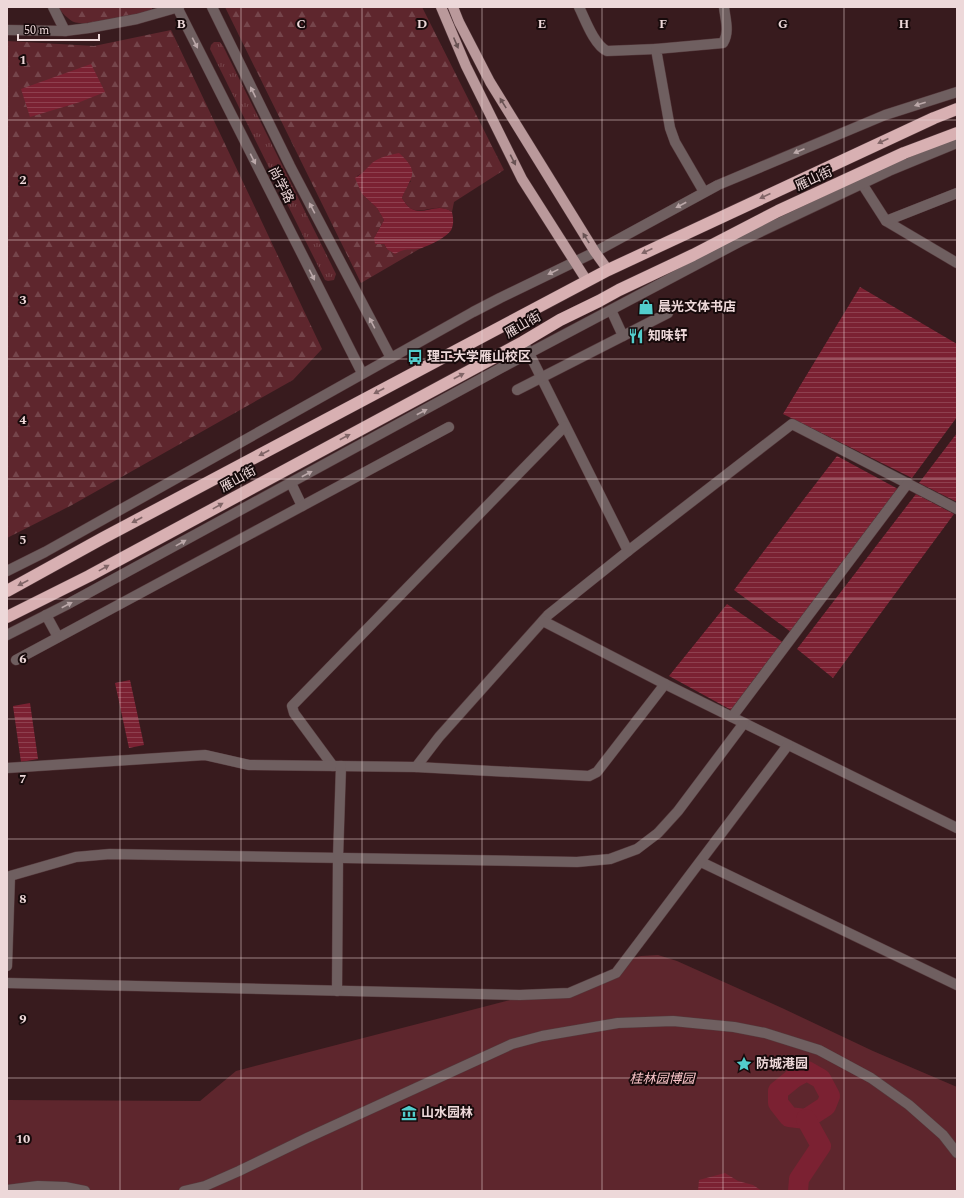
<svg xmlns="http://www.w3.org/2000/svg" width="964" height="1198" font-family="Spectral,'Noto Sans SC',serif">
	<defs>
		<pattern id="grass-tufts" width="24" height="20" patternUnits="userSpaceOnUse"><rect width="24" height="20" fill="#5e262d"/><path d="M3 7l-1-3M5 7V3M7 7l1-3M15 17l-1-3M17 17v-4M19 17l1-3" fill="none" stroke="#75454b"/></pattern>
		<pattern id="forest-firs" width="22" height="20" patternUnits="userSpaceOnUse"><rect width="22" height="20" fill="#5e262d"/><path d="M5 1l3.5 6h-7zM16 11l3.5 6h-7z" fill="#75454b"/></pattern>
		<pattern id="water-rules" width="6" height="5" patternUnits="userSpaceOnUse"><rect width="6" height="5" fill="#7b2132"/><path d="M0 2.5h6" fill="none" stroke="#8e404f"/></pattern>
	</defs>
	<rect width="100%" height="100%" fill="#381b1e"/>
	<path fill="url(#grass-tufts)" d="M214 42H220L223 46 336 274 334 280 328 281 325 280 210 49 211 45Z"/>
	<g fill="url(#forest-firs)">
		<path d="M58 7H152V11C138 14 85 27 74 22 70 21 60 11 58 7Z"/>
		<path d="M225 7H422L504 170 454 202 452 212C436 201 424 216 410 208 407 206 404 201 402 198L406 187 411 181 373 163 364 172 357 176 362 194 377 208 384 220 374 238 384 244 387 249 421 248 361 283Z"/>
		<path d="M171 30 322 349 293 380 72 505 7 538V41L94 46Z"/>
	</g>
	<path fill="#5e262d" d="M658 955 677 961 782 1008 873 1051 957 1087V1191H7V1100L200 1101 236 1071 514 999 564 998 632 958 641 956Z"/>
	<g fill="url(#water-rules)">
		<path d="M91 64 105 92 80 102 30 117 21 89Z"/>
		<path d="M399 153C421 173 411 176 402 198 404 201 407 206 410 208 424 217 436 201 452 212 453 217 454 223 452 228 450 236 430 245 422 248 410 251 407 247 395 254L387 249 384 244H375L374 238 384 220 377 208 362 194 355 178C363 173 366 169 372 163 379 157 390 155 399 153Z"/>
		<path d="M860 287 957 344V417L912 478 783 414Z"/>
		<path d="M957 433V502L919 483Z"/>
		<path d="M837 456 898 489 791 632 734 590Z"/>
		<path d="M916 494 954 514 833 678 797 649Z"/>
		<path d="M727 604 784 643 733 711 669 676Z"/>
		<path d="M130 680 144 745 129 748 115 683Z"/>
		<path d="M30 703 38 759 21 762 13 706Z"/>
		<path d="M725 1173 738 1181 753 1185 762 1191H698L699 1180Z"/>
	</g>
	<g fill="none" stroke-linecap="round" stroke-linejoin="round">
		<g stroke="#7b2132" stroke-width="20">
			<path d="M807 1071 821 1079 830 1096 826 1106 806 1119 789 1117 778 1103V1091L794 1078Z"/>
			<path d="M798 1191 799 1179 821 1146 806 1119"/>
		</g>
		<defs>
			<g id="minor">
				<path d="M53 7 65 31"/>
				<path d="M177 7 362 373"/>
				<path d="M212 7 290 166 391 358"/>
				<path d="M579 7C585 19 594 45 607 51L656 49"/>
				<path d="M7 30 65 31 89 28 137 19 179 7"/>
				<path d="M859 179 886 221 957 263"/>
				<path d="M704 192 675 142 670 128 656 49 723 43C730 32 725 18 724 7"/>
				<path d="M886 221 957 193"/>
				<path d="M611 310 623 336"/>
				<path d="M527 349 628 551 792 424 957 509"/>
				<path d="M517 390 668 313"/>
				<path d="M291 483 302 506"/>
				<path d="M7 571 45 552 473 312 500 298 595 252 718 185 885 115 957 92"/>
				<path d="M46 615 58 637"/>
				<path d="M7 635 68 604 501 368 741 241 889 171 957 143"/>
				<path d="M16 660 449 427"/>
				<path d="M665 684 957 828"/>
				<path d="M732 717 908 483"/>
				<path d="M333 766 294 713 292 706 565 426"/>
				<path d="M416 767 439 737 548 615 628 551"/>
				<path d="M7 768 205 755 249 765 416 767 589 776 597 772 665 684 543 621"/>
				<path d="M701 862 957 985"/>
				<path d="M7 966 10 876 76 857 110 854 577 862 610 859 637 849 658 833 678 811 744 723"/>
				<path d="M7 983 520 995 569 993 616 973 788 745"/>
				<path d="M337 991 338 858 341 766"/>
				<path d="M7 1190 38 1186 65 1187 85 1191"/>
				<path d="M184 1191 205 1186 239 1171 307 1138 512 1044 542 1036 618 1023 673 1021 734 1027 765 1033 819 1050 871 1078 909 1105 943 1135 957 1153"/>
			</g>
			<g id="major">
				<path d="M441 7 466 66 522 179 587 281"/>
				<path d="M453 7 459 22 490 82 595 252 608 270"/>
			</g>
			<g id="highway">
				<path d="M7 591 103 538 608 270 934 118 957 109"/>
				<path d="M7 617 89 576 523 342 560 320 599 301 619 290 693 255 778 211 904 153 957 133"/>
			</g>
		</defs>
		<use href="#minor" stroke="#55393c" stroke-width="11"/>
		<use href="#major" stroke="#55393c" stroke-width="11"/>
		<use href="#highway" stroke="#55393c" stroke-width="13"/>
		<use href="#minor" stroke="#6f5f60" stroke-width="10"/>
		<use href="#major" stroke="#ba999b" stroke-width="10"/>
		<use href="#highway" stroke="#d8b0b2" stroke-width="12"/>
	</g>
	<defs><path id="oneway-solid" d="M-6-.8H1V-3.2L6.5 0L1 3.2V.8H-6Z"/></defs>
	<g fill="#bba8a9">
		<use href="#oneway-solid" transform="translate(195 43) rotate(63)"/>
		<use href="#oneway-solid" transform="translate(253 92) rotate(-116)"/>
		<use href="#oneway-solid" transform="translate(920 104) rotate(162)"/>
		<use href="#oneway-solid" transform="translate(799 151) rotate(157)"/>
		<use href="#oneway-solid" transform="translate(253 159) rotate(63)"/>
		<use href="#oneway-solid" transform="translate(681 205) rotate(152)"/>
		<use href="#oneway-solid" transform="translate(312 208) rotate(-118)"/>
		<use href="#oneway-solid" transform="translate(553 272) rotate(154)"/>
		<use href="#oneway-solid" transform="translate(312 275) rotate(63)"/>
		<use href="#oneway-solid" transform="translate(372 323) rotate(-118)"/>
		<use href="#oneway-solid" transform="translate(422 412) rotate(-28)"/>
		<use href="#oneway-solid" transform="translate(307 474) rotate(-28)"/>
		<use href="#oneway-solid" transform="translate(181 543) rotate(-29)"/>
		<use href="#oneway-solid" transform="translate(67 605) rotate(-27)"/>
	</g>
	<g fill="#685253">
		<use href="#oneway-solid" transform="translate(456 43) rotate(67)"/>
		<use href="#oneway-solid" transform="translate(503 103) rotate(-122)"/>
		<use href="#oneway-solid" transform="translate(513 160) rotate(63)"/>
		<use href="#oneway-solid" transform="translate(586 238) rotate(-122)"/>
	</g>
	<g fill="#816567">
		<use href="#oneway-solid" transform="translate(883 141) rotate(155)"/>
		<use href="#oneway-solid" transform="translate(765 196) rotate(155)"/>
		<use href="#oneway-solid" transform="translate(647 251) rotate(155)"/>
		<use href="#oneway-solid" transform="translate(459 376) rotate(-28)"/>
		<use href="#oneway-solid" transform="translate(379 391) rotate(152)"/>
		<use href="#oneway-solid" transform="translate(345 437) rotate(-28)"/>
		<use href="#oneway-solid" transform="translate(264 453) rotate(152)"/>
		<use href="#oneway-solid" transform="translate(218 506) rotate(-29)"/>
		<use href="#oneway-solid" transform="translate(137 520) rotate(152)"/>
		<use href="#oneway-solid" transform="translate(104 568) rotate(-29)"/>
		<use href="#oneway-solid" transform="translate(23 583) rotate(153)"/>
	</g>
	<path fill="none" stroke="#edd8d9" stroke-width="1" stroke-opacity="0.55" d="M120 7V1191M241 7V1191M362 7V1191M482 7V1191M602 7V1191M723 7V1191M844 7V1191M7 120H957M7 240H957M7 359H957M7 479H957M7 599H957M7 719H957M7 839H957M7 958H957M7 1078H957"/>
	<defs>
		<symbol id="shop-bare" viewBox="-9 -9 18 18"><path d="M-5-2.5h2.3a2.7 3.5 0 0 1 5.4 0H5L5.5 6h-11ZM-1.5-2.5h3a1.5 2.3 0 0 0-3 0Z" fill="#52cdcc" stroke="#170a0b" stroke-width="2.5" paint-order="stroke"/></symbol>
		<symbol id="restaurant-bare" viewBox="-9 -9 18 18"><path d="M-5-6h1v4h1v-4h1v4h1v-4h1v5L-1.5 .5V6h-2V.5L-5-1ZM5-6V6H3V1.5H1.5Q1.5-4 5-6Z" fill="#52cdcc" stroke="#170a0b" stroke-width="2.5" paint-order="stroke"/></symbol>
		<symbol id="bus-bare" viewBox="-9 -9 18 18"><path d="M-5-6H5V4H4V6H2V4H-2V6H-4V4H-5ZM-3.5-4V0h7V-4ZM-3.5 1.2v1.5H-2V1.2ZM2 1.2v1.5H3.5V1.2Z" fill="#52cdcc" stroke="#170a0b" stroke-width="2.5" paint-order="stroke"/></symbol>
		<symbol id="sight-bare" viewBox="-9 -9 18 18"><path d="M0-6L1.8-2.2L6-1.7L2.9 1.2L3.7 5.4L0 3.3L-3.7 5.4L-2.9 1.2L-6-1.7L-1.8-2.2Z" fill="#52cdcc" stroke="#170a0b" stroke-width="2.5" paint-order="stroke"/></symbol>
		<symbol id="museum-bare" viewBox="-9 -9 18 18"><path d="M0-6L6-3V-2H-6V-3ZM-5-1h2V3h-2ZM-1-1h2V3h-2ZM3-1h2V3H3ZM-6 4H6V6H-6Z" fill="#52cdcc" stroke="#170a0b" stroke-width="2.5" paint-order="stroke"/></symbol>
	</defs>
	<g fill-rule="evenodd">
		<use href="#shop-bare" x="635" y="296" width="22" height="22"/>
		<use href="#restaurant-bare" x="625" y="325" width="22" height="22"/>
		<use href="#bus-bare" x="404" y="346" width="22" height="22"/>
		<use href="#sight-bare" x="733" y="1053" width="22" height="22"/>
		<use href="#museum-bare" x="398" y="1102" width="22" height="22"/>
	</g>
	<g text-anchor="middle" dominant-baseline="central" stroke-width="4" stroke-linejoin="round" paint-order="stroke">
		<g font-size="13" fill="#edd8d9" stroke="#170a0b">
			<text transform="translate(814 179) rotate(-25)">雁山街</text>
			<text transform="translate(281 185) rotate(63)">尚学路</text>
			<text transform="translate(523 325) rotate(-30)">雁山街</text>
			<text transform="translate(238 479) rotate(-29)">雁山街</text>
		</g>
		<g font-size="13" font-weight="bold" fill="#edd8d9" stroke="#170a0b" text-anchor="start">
			<text x="658" y="307">晨光文体书店</text>
			<text x="648" y="336">知味轩</text>
			<text x="427" y="357">理工大学雁山校区</text>
			<text x="756" y="1064">防城港园</text>
			<text x="421" y="1113">山水园林</text>
		</g>
		<g font-size="13" font-style="italic" fill="#fcc6ca" stroke="#170a0b">
			<text x="662" y="1079">桂林园博园</text>
		</g>
	</g>
	<g font-size="13" text-anchor="middle" font-weight="bold" fill="#edd8d9" stroke="#170a0b" stroke-width="4" stroke-linejoin="round" paint-order="stroke">
		<text x="181" y="28">B</text>
		<text x="301" y="28">C</text>
		<text x="422" y="28">D</text>
		<text x="542" y="28">E</text>
		<text x="663" y="28">F</text>
		<text x="783" y="28">G</text>
		<text x="904" y="28">H</text>
		<text x="23" y="64">1</text>
		<text x="23" y="184">2</text>
		<text x="23" y="304">3</text>
		<text x="23" y="424">4</text>
		<text x="23" y="544">5</text>
		<text x="23" y="663">6</text>
		<text x="23" y="783">7</text>
		<text x="23" y="903">8</text>
		<text x="23" y="1023">9</text>
		<text x="23" y="1143">10</text>
	</g>
	<rect width="964" height="1198" fill="none" stroke="#edd8d9" stroke-width="16"/>
	<path d="M18 34v6h81v-6" fill="none" stroke="#edd8d9" stroke-width="2"/>
	<text x="24" y="34" font-size="12" fill="#edd8d9" stroke="#170a0b" stroke-width="3" paint-order="stroke">50 m</text>
</svg>
